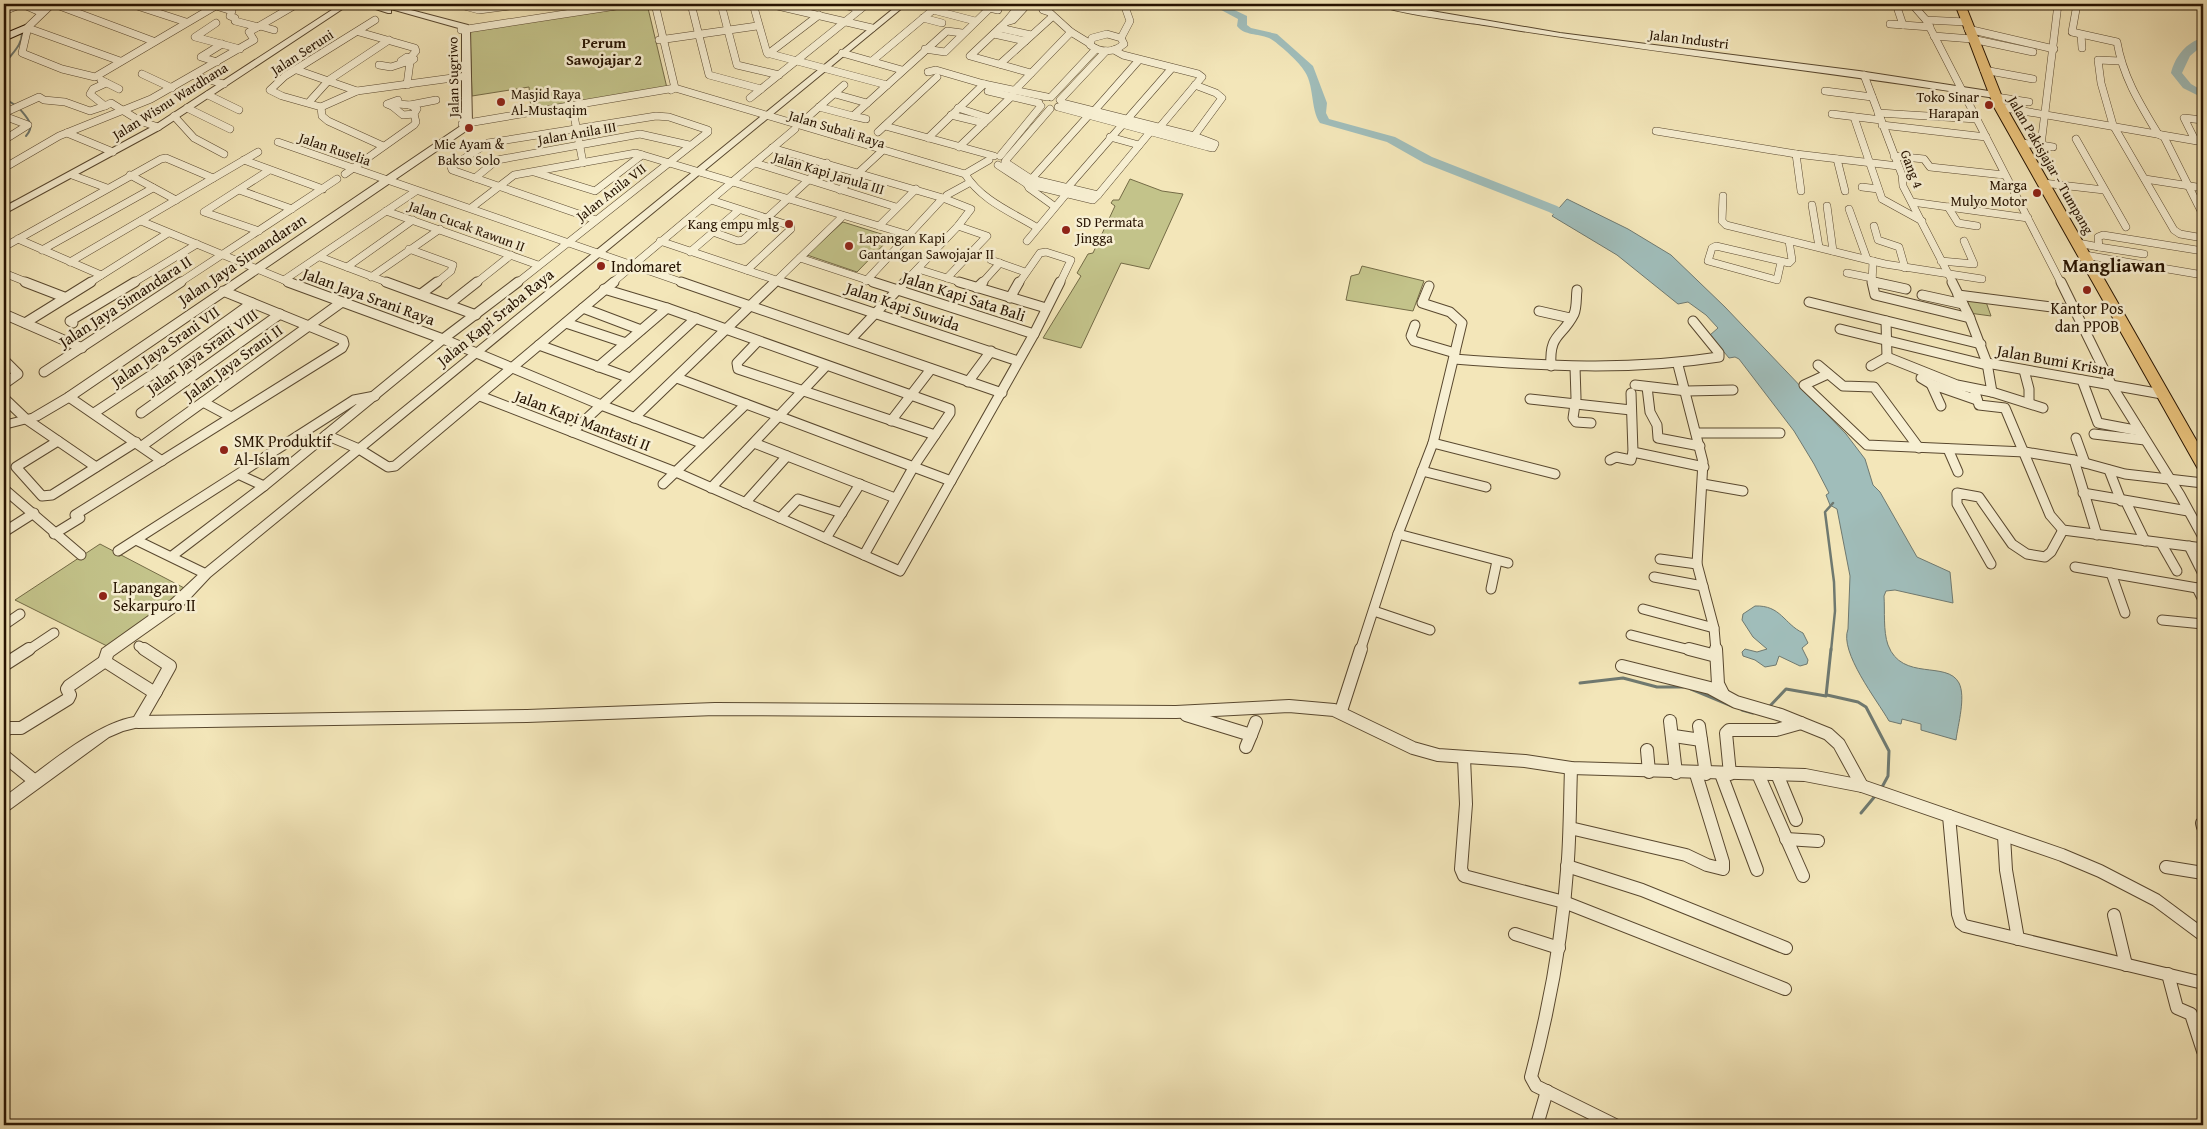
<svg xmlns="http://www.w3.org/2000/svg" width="2207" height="1129" font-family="'Gentium Book Plus',serif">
	<rect width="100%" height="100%" fill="#f3e6b9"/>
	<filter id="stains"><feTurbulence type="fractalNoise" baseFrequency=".004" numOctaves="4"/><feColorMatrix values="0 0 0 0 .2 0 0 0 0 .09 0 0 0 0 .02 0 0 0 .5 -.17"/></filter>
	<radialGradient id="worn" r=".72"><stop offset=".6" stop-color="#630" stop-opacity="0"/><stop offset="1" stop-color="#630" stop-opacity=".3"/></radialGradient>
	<g fill="#c3c38a" stroke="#746b46">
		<path d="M647 4 667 88 531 110 529 87 472 96 470 31 473 29Z"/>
		<path d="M1130 179 1162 191 1183 194 1149 269 1121 263 1081 348 1043 338 1081 276 1077 273 1088 254 1093 253 1115 206 1111 203 1113 200H1119Z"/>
		<path d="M843 222 891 237 857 272 807 255Z"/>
		<path d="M1362 266 1424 281 1413 311 1346 300 1351 276 1359 274Z"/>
		<path d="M1962 297 1985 299 1991 316 1969 313Z"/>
		<path d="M100 544 188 590 109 647 15 600Z"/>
	</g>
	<g fill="#a0bdba" stroke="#6f7970">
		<path d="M1567 199 1628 229 1671 255 1725 307 1846 434 1865 459 1873 485 1880 492 1917 557 1950 572 1953 603 1895 590 1886 591 1884 596C1885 611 1883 631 1888 645 1902 682 1947 660 1959 683 1966 697 1958 724 1956 740L1921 730V724L1902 719 1901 724 1889 721C1877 700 1839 652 1848 629L1850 576 1837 509 1830 505 1826 495 1829 493 1814 464 1794 431 1739 359 1735 357 1729 358 1710 335 1718 328 1706 315 1688 302 1678 304 1617 255 1552 216Z"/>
		<path d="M1755 606C1781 605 1784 624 1803 633L1808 643 1802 648 1808 660 1807 664 1800 666 1779 656 1776 665 1765 667 1755 660 1743 656 1742 652 1745 649 1757 652 1767 649 1753 637 1742 620 1743 614Z"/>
	</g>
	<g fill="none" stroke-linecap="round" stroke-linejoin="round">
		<g stroke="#6f7970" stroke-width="2">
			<path d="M4 71C4 57 22 50 22 33"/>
			<path d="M4 98 15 105"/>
			<path d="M19 108C27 118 36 125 26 136"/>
			<path d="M4 207 15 201"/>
		</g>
		<path stroke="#6f7970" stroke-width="2.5" d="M1831 651 1835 611 1834 582 1825 512 1833 503"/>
		<g stroke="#6f7970" stroke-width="3">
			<path d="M1580 683 1623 678 1657 687H1683"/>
			<path d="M1691 689 1732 706"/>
			<path d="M1827 695 1858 702 1866 707 1889 751 1888 776 1881 789"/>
			<path d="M1769 707 1786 689 1826 696 1831 649"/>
			<path d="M1742 710 1753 713"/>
			<path d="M1861 813 1876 795"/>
		</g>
		<g fill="#a0bdba" fill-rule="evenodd">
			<path d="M1210 4H1222L1247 16V25L1251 28 1277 34 1313 66 1327 103 1326 113 1329 119 1395 137 1432 157 1557 206 1582 221 1580 224H1572L1549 212 1424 163 1387 142 1320 123C1310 109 1315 84 1303 69 1299 62 1276 41 1269 38 1257 33 1245 36 1237 26L1238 19Z"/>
			<path d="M2203 38V45L2190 56 2182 73 2191 84 2203 91V98L2183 88 2171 73C2175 57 2186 42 2203 38Z"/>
		</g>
		<defs>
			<g id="minor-far2">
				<path d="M22 4 38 11"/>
				<path d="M52 4 28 27 22 53 62 69 95 77 219 4"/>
				<path d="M54 4 153 41"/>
				<path d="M131 4 186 22"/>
				<path d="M457 4 479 10 525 4"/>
				<path d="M561 4V6"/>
				<path d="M655 4 675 88 671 90"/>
				<path d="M691 4 709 75 761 89"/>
				<path d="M721 4 737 65 779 75"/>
				<path d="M753 4 767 53 887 85"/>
				<path d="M769 4 872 28"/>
				<path d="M840 4 860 9"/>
				<path d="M973 4 998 10"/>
				<path d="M1048 4 1043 10 1049 12 1071 32 1089 43"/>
				<path d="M1896 4 1903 25"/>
				<path d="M1912 4 1926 20 1966 22"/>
				<path d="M2077 4 2072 32 2117 42C2123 77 2140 104 2158 134L2164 137 2203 215"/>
				<path d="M216 6 232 11 230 16 235 18V21L258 27"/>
				<path d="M1019 6 1006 22 1013 20 1024 8"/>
				<path d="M933 10 975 21"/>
				<path d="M4 11 22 4"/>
				<path d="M923 18 942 23"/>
				<path d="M375 20 285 76 270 90 282 96 321 107 322 116 328 121 383 146"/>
				<path d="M1926 20 2061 283"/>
				<path d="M1006 22 970 56 1031 73"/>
				<path d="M216 23 195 37 240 49"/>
				<path d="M1890 24 1930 27"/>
				<path d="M260 26 274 30"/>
				<path d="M28 28 120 61"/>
				<path d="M1000 28 1031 35"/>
				<path d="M1968 29 2054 49"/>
				<path d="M461 30 629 4"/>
				<path d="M359 32 415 48 416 51 411 57"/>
				<path d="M994 34 1025 41"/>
				<path d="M1107 34 1121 38 1124 44C1113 53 1101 53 1090 45L1092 38Z"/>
				<path d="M2081 35 2082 48"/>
				<path d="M1934 36 1972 39 2033 52"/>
				<path d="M1121 38 1130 21 1124 4"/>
				<path d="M659 40 757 26"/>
				<path d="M925 49 945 52 990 8"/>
				<path d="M1114 50 1123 55 1198 74 1202 77 1159 128"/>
				<path d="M842 53 902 70"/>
				<path d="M768 54 819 15"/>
				<path d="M407 57 414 59 408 63 401 61Z"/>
				<path d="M872 61 940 4"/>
				<path d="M2120 61 2098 60 2101 83 2113 125 2174 230 2180 234 2203 238"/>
				<path d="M217 62 201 57 222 44"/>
				<path d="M1000 64 1052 17"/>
				<path d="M379 65 391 67 403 63"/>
				<path d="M297 70 357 91"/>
				<path d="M1984 70 2033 79"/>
				<path d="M928 72 936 70 984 84 1047 97"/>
				<path d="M142 74 172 88"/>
				<path d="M1864 75 1902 175 1903 186 1953 283"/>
				<path d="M195 76 224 84"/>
				<path d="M101 80 119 89"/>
				<path d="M106 83 93 89 90 94 105 106 111 103 140 121 158 127"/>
				<path d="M407 85 410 62"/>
				<path d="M988 91 1039 103"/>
				<path d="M1014 91 1071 32"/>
				<path d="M1825 91 1872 97"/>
				<path d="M835 94 867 103"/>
				<path d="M208 95 239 110"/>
				<path d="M1051 97 1096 49"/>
				<path d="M1996 97 2029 102"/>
				<path d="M750 98 867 4"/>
				<path d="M398 100V104L392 106 387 104Z"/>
				<path d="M1060 100 1106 51"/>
				<path d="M310 101 329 80 389 40"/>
				<path d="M410 105 436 100"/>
				<path d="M572 105 583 163"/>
				<path d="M392 106 403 115 414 114"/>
				<path d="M321 107 357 91 467 76"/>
				<path d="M819 107 853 116"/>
				<path d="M1058 107 1208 147 1213 148 1215 144 1194 136 1062 103"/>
				<path d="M2000 107 2203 142"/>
				<path d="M187 108 230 129"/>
				<path d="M958 108 989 118"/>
				<path d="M1094 111 1139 60"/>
				<path d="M4 113 39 97 44 100 65 102 90 111 105 106"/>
				<path d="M1878 113 1977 119"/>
				<path d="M1832 114 1881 120"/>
				<path d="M951 115 984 123"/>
				<path d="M4 116 28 125 4 140"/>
				<path d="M174 116 194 138 224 154"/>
				<path d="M1854 117 1882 199 1922 221"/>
				<path d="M866 119 853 116 947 31 962 33"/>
				<path d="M462 124 675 88 965 174 989 160"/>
				<path d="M800 124 844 85"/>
				<path d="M1882 125 1986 137"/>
				<path d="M885 126 994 156"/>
				<path d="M1656 131 1796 154 1898 166"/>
				<path d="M878 132 937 77"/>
				<path d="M67 133 113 152"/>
				<path d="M1194 136 1222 98 1216 93 1195 85"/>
				<path d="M1110 137 1139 145"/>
				<path d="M928 138 984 84"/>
				<path d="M2076 139 2126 227"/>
				<path d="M2195 140 2184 118 2203 120"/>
				<path d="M278 142 684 283"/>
				<path d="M2019 143 2041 145 2058 4"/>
				<path d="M2041 145 2053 147"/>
				<path d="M959 147 1010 98"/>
				<path d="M772 148 943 198"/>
				<path d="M1796 154 1801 191"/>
				<path d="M1000 156 1041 106"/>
				<path d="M1894 156 1924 159 1930 167 2004 175"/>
				<path d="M1837 159 1845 191"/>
				<path d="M244 160 323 189"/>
				<path d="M1006 160 1050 109"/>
				<path d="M755 163 896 207"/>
				<path d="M998 165 1027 184 1093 200 1098 195 1031 179 1005 162"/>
				<path d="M4 168 59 136 151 99 254 40 249 32 297 4"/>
				<path d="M534 172 595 191 642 155"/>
				<path d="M345 174 414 125 416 122 414 114 417 109 410 105 398 104"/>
				<path d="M965 174C981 200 1011 212 1036 227"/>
				<path d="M72 175 107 188"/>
				<path d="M130 175 176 200"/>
				<path d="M475 178 497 160 640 134 689 145"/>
				<path d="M2145 179 2203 188"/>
				<path d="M2043 183 2104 190"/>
				<path d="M1068 187 1172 68"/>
				<path d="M1862 187 1878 189"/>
				<path d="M239 190 292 209"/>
				<path d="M840 190 883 150"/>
				<path d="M947 195 969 183"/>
				<path d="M1098 195 1151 131"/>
				<path d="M1723 196 1722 221 1726 225 1885 264 1982 279"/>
				<path d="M711 200 791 226V229L747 270"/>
				<path d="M1912 202 2028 218"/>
				<path d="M1812 205 1819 247"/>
				<path d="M1054 206 1029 188 1027 184 1089 115"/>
				<path d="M1827 206 1833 251"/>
				<path d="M1948 207 1958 223 1977 226"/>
				<path d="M471 208 514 175 636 153 909 235"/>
				<path d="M1849 209 1867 259"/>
				<path d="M386 211 538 265"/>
				<path d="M141 221 291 283"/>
				<path d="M879 226 916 189"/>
				<path d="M1874 226 1878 240 1899 247 1905 268"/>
				<path d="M259 231 204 212 268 171"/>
				<path d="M713 232 738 241 743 240 827 163"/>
				<path d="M18 239 101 275"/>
				<path d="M660 241 785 283"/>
				<path d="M1027 241 1067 193"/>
				<path d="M2078 243 2099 247 2098 237 2103 235 2203 251"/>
				<path d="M4 247 161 159 166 158 213 178"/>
				<path d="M2099 247 2144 254"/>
				<path d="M409 249 453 265 451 271 436 283"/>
				<path d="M42 250 153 188"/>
				<path d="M690 252 739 210"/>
				<path d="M2085 255 2203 275"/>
				<path d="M320 257 389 283"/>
				<path d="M800 258 876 283"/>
				<path d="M991 260 1025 272"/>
				<path d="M1941 261 1974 264 1964 241"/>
				<path d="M70 262 258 152"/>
				<path d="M1781 262 1777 280 1708 261 1712 248 1716 246 1789 263 1792 260 1789 241"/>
				<path d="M347 267 413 220"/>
				<path d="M918 269 963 283"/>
				<path d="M4 273 29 283"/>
				<path d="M1847 273 1872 278"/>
				<path d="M371 277 440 229"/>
				<path d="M947 278 987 236 958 226"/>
				<path d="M284 280 416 191"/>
				<path d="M866 281 943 198 971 209 958 226 904 283"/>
				<path d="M1872 281 1880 283"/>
				<path d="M89 283 168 233"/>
				<path d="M133 283 197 244"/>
				<path d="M179 283 337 179"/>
				<path d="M476 283 511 255"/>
				<path d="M517 283 708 132V130L669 117 656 116 488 143 451 167 452 170 596 220"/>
				<path d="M612 283 795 129"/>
				<path d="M774 283 843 216"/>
				<path d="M982 283 1000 263"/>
				<path d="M1019 283 1040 253 1046 252 1071 260 1060 283"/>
				<path d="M1872 283 1873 261"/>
			</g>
			<g id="minor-far1">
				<path d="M25 282 64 297"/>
				<path d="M288 282 443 339 601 405 704 444"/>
				<path d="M386 282 476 315"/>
				<path d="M681 282 1002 393"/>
				<path d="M781 282 1018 361"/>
				<path d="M873 282 1034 334"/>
				<path d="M959 282 1046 308"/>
				<path d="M1872 282 1875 295 1970 318"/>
				<path d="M1874 282 1906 289"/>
				<path d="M1952 282 1969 316 1987 363 2162 394"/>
				<path d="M2061 282 2112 386 2180 495 2203 537"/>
				<path d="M977 288 983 282"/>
				<path d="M604 289 667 308 950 409V413L914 466 864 555"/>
				<path d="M421 294 437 282"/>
				<path d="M1922 295 1963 304"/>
				<path d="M1958 295 2075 310"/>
				<path d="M1010 298 1019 282"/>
				<path d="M1809 302 1981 344"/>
				<path d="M449 304 477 282"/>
				<path d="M583 308 641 330"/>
				<path d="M1539 311 1570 318"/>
				<path d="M4 314 82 348"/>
				<path d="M1886 321 1887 357"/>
				<path d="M25 323 91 282"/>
				<path d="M73 323 70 321 135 282"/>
				<path d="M566 323 626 343"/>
				<path d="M1415 325 1411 336 1414 341 1455 353"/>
				<path d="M1840 329 1987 365"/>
				<path d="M850 340 905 282"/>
				<path d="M758 341 737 363 738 369 935 435"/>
				<path d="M539 345 630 378"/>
				<path d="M1454 359C1543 366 1630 371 1719 357V353L1693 321"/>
				<path d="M4 360 18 374 4 384"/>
				<path d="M1678 365 1703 462 1697 564 1714 628 1716 651"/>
				<path d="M1818 365 1843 386 1874 387 1919 448"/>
				<path d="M1551 366C1549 333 1562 338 1574 314 1577 307 1576 297 1577 290"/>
				<path d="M1871 366 1887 357 1957 385 1992 392 1987 363"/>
				<path d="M598 367 667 308"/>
				<path d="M1575 367 1576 398 1573 418 1576 422 1591 423"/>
				<path d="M159 370 186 381"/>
				<path d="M2024 370 2029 389V403"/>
				<path d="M44 372 181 282"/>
				<path d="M1828 374 1804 385 1867 445 2025 452 2074 460 2125 474 2203 483"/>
				<path d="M677 378 951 481"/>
				<path d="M1921 378 1931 384"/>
				<path d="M2082 380 2098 423 2140 431"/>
				<path d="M968 382 991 351"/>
				<path d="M1635 385 1687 391 1733 390"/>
				<path d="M1647 387 1650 412 1657 425 1658 438 1700 446"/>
				<path d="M1974 389 1979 405 2005 408 2050 515 2063 530 2203 548"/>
				<path d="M1992 392 2043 408"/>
				<path d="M1631 393 1633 452 1704 467"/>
				<path d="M480 396 678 473 900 571 1034 334 1060 282"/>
				<path d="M69 397 162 461"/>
				<path d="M4 398 26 419 96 467"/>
				<path d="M1530 399 1631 410"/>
				<path d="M203 402 231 417"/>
				<path d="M1941 406 1931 384 1977 400"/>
				<path d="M94 413 159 370 252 303"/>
				<path d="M141 413 280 314"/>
				<path d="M634 418 775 282"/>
				<path d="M891 421 931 369"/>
				<path d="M572 432 696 318"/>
				<path d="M1696 433H1780"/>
				<path d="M2094 434 2145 440"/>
				<path d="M326 435 359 449 388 467 395 466 614 282"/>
				<path d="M2076 438 2085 463"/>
				<path d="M58 441 16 467 42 496 52 495 136 442"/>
				<path d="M754 443 895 498"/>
				<path d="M1433 443 1555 474"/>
				<path d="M142 446 342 302"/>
				<path d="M1948 449 1958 472"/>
				<path d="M1610 460 1616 457 1631 460 1633 452"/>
				<path d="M2074 460 2097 535"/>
				<path d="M2109 470 2121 501"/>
				<path d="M1422 471 1486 487"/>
				<path d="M240 475 264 486"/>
				<path d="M663 484 746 404"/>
				<path d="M1703 484 1743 491"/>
				<path d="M711 488 826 366"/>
				<path d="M4 489 81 555"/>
				<path d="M2083 493 2188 511"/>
				<path d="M2126 502 2145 541"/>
				<path d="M745 503 787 456"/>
				<path d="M75 515 342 348 344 344 343 340 223 291"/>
				<path d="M780 518 798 499 842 513"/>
				<path d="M4 532 34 513"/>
				<path d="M54 534 80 518"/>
				<path d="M1398 534 1508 563"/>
				<path d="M826 538 860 484"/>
				<path d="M136 540 206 574"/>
				<path d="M2161 543 2177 571"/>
				<path d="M2189 546 2203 574"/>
				<path d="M118 551 354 400 375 396"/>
				<path d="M172 556 264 486 443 339 518 282"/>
				<path d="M1660 559 1697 564"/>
				<path d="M1991 564 1957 504V493L1979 497 2012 544 2027 554 2045 557 2051 552 2063 530"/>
				<path d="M2075 567 2203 589"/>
				<path d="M2111 573 2125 613"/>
				<path d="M1654 577 1703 586"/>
				<path d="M2197 588 2203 600"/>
				<path d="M1491 589 1497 561"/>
				<path d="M1643 609 1714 628"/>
				<path d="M1374 611 1430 630"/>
				<path d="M2162 620 2203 624"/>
				<path d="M4 625 20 614"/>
				<path d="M1631 635 1694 651"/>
				<path d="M139 646 146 651"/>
				<path d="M27 651 54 633"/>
				<path d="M1360 651 1398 534 1433 443 1462 323 1450 312 1422 303 1429 286"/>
			</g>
			<g id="minor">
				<path d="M144 649 170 666 155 693"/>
				<path d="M1689 649 1716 656"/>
				<path d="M1716 649 1718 684 1723 694"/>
				<path d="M4 665 29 649"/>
				<path d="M1622 666 1710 688 1736 702 1781 715 1828 734 1839 744 1862 786"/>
				<path d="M1341 711 1361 649"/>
				<path d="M1186 715 1251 735 1246 747"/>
				<path d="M1670 721 1676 773"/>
				<path d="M138 722 527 716 715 709 1176 712 1289 706 1334 710 1413 748 1438 755 1525 761 1571 768 1805 775 1862 786 2062 855 2100 871 2156 900 2203 935"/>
				<path d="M1699 726 1706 774"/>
				<path d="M4 731 9 728H21L68 699 70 695 67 689 69 686 105 661"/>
				<path d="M1251 735 1256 722"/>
				<path d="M1674 736 1701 740"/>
				<path d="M1647 750 1649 772"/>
				<path d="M4 756 36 782"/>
				<path d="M1464 758 1466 804 1461 869 1464 876 1564 902 1785 989"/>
				<path d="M1571 768C1570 799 1570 829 1568 859 1563 933 1550 1006 1531 1077L1536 1086 1615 1125"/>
				<path d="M1721 774 1757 870"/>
				<path d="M1730 774 1726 733 1729 730H1776L1801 723"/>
				<path d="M1758 774 1803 876"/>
				<path d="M1777 774 1796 820"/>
				<path d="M1949 816 1958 914 1961 923 1965 926 2203 983"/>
				<path d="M2202 823 2203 827"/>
				<path d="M1570 828 1686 855 1707 865 1723 869V862L1696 774"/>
				<path d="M2004 836 2006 870 2018 939"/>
				<path d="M1786 839 1818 841"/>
				<path d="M1567 866 1642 890 1786 948"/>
				<path d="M2166 867 2203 873"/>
				<path d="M2114 915 2126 965"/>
				<path d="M1515 934 1559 948"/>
				<path d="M2168 974 2177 1008 2191 1014 2203 1051"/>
				<path d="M1537 1125 1547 1091"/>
			</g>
			<g id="tertiary">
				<path d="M341 4H350L161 129 4 214V207L155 125Z"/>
				<path d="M360 4H388L468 25 470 29 472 123 469 129 73 400 39 420 4 429V421L31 414 65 394 462 125V29L391 9V13H388Z"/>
				<path d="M899 4H907L210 577 181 608 113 656 112 659 160 689 162 693 143 726 123 731 109 737 9 810 4 811V797C39 772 93 724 134 717L147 695 100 665 98 661 102 649 171 600 202 571Z"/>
				<path d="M1377 4H1391L1560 33 1859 71 1995 92 1999 95 1995 98C1825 71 1654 53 1484 25 1464 22 1390 13 1377 4Z"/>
			</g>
			<path id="secondary" d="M28 24 33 27 31 29 4 41V34Z"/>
			<path id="primary" d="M1955 4H1965L2006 107 2203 452V470L2198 469 1994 107Z"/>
		</defs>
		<use href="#minor-far2" stroke="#59482f" stroke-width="8"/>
		<use href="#minor-far1" stroke="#59482f" stroke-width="11"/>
		<use href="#minor" stroke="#59482f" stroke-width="14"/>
		<use href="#tertiary" stroke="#59482f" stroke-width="2"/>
		<use href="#secondary" stroke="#261301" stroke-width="2"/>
		<use href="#primary" stroke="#261301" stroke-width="2"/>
		<use href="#minor-far2" stroke="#f7efd2" stroke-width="7"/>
		<use href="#minor-far1" stroke="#f7efd2" stroke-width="9"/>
		<use href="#minor" stroke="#f7efd2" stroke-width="12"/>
		<use href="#tertiary" fill="#f7efd2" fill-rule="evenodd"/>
		<use href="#secondary" fill="#f7efd2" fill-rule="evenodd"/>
		<use href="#primary" fill="#eac37c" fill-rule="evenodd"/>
	</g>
	<g fill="#8f2418" stroke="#f7efd2" stroke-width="2">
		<circle cx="501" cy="102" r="5"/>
		<circle cx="1989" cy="105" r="5"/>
		<circle cx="469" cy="128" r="5"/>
		<circle cx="2037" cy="193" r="5"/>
		<circle cx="789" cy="224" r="5"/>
		<circle cx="1066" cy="230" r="5"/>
		<circle cx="849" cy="246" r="5"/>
		<circle cx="601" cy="266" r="5"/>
		<circle cx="2087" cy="290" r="5"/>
		<circle cx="224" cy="450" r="5"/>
		<circle cx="103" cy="596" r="5"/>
	</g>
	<g text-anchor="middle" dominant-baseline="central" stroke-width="5" stroke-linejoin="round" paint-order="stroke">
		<g font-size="14" fill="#261301" stroke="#f7efd2">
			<text transform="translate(1689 39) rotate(7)">Jalan Industri</text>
			<text transform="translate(302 52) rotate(-33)">Jalan Seruni</text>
			<text transform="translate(453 77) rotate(-91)">Jalan Sugriwo</text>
			<text transform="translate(170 101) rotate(-32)">Jalan Wisnu Wardhana</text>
			<text transform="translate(837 129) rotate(17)">Jalan Subali Raya</text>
			<text transform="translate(577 133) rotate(-10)">Jalan Anila III</text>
			<text transform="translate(335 149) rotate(19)">Jalan Ruselia</text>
			<text transform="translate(2051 165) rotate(60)">Jalan Pakisjajar - Tumpang</text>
			<text transform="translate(1912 169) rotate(69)">Gang 4</text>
			<text transform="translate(829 173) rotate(17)">Jalan Kapi Janula III</text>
			<text transform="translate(611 192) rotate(-38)">Jalan Anila VII</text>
			<text transform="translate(467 226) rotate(20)">Jalan Cucak Rawun II</text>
		</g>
		<g font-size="14" fill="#261301" stroke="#f7efd2" text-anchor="start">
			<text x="511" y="94">Masjid Raya<tspan x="511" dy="16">Al-Mustaqim</tspan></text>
			<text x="1979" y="97" text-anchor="end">Toko Sinar<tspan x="1979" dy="16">Harapan</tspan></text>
			<text x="469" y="144" text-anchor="middle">Mie Ayam &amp;<tspan x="469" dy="16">Bakso Solo</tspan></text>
			<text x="2027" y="185" text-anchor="end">Marga<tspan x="2027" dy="16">Mulyo Motor</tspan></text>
			<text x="1076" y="222">SD Permata<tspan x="1076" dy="16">Jingga</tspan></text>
			<text x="779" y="224" text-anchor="end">Kang empu mlg</text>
			<text x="859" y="238">Lapangan Kapi<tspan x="859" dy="16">Gantangan Sawojajar II</tspan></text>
		</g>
		<g font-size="15" font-weight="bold" fill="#261301" stroke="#f7efd2">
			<text x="604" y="42">Perum<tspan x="604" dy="17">Sawojajar 2</tspan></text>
		</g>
		<g font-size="16" fill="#261301" stroke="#f7efd2">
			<text transform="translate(242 259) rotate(-34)">Jalan Jaya Simandaran</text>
			<text transform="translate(369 296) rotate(20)">Jalan Jaya Srani Raya</text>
			<text transform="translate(964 296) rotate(18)">Jalan Kapi Sata Bali</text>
			<text transform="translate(125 301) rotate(-33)">Jalan Jaya Simandara II</text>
			<text transform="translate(903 306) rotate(19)">Jalan Kapi Suwida</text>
			<text transform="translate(495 317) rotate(-39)">Jalan Kapi Sraba Raya</text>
			<text transform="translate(165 346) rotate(-35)">Jalan Jaya Srani VII</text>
			<text transform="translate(202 351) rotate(-36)">Jalan Jaya Srani VIII</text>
			<text transform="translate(2056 360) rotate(10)">Jalan Bumi Krisna</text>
			<text transform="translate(233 362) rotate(-36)">Jalan Jaya Srani II</text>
			<text transform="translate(583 420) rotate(21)">Jalan Kapi Mantasti II</text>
		</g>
		<g font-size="16" fill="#261301" stroke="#f7efd2" text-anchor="start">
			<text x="611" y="266">Indomaret</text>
			<text x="2087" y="308" text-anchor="middle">Kantor Pos<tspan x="2087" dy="18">dan PPOB</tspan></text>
			<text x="234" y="441">SMK Produktif<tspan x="234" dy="18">Al-Islam</tspan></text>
			<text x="113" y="587">Lapangan<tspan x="113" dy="18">Sekarpuro II</tspan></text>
		</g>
		<g font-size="19" font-weight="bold" fill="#261301" stroke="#f7efd2">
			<text x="2114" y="265">Mangliawan</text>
		</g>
	</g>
	<rect width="2207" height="1129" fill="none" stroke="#f3e6b9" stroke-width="20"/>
	<rect x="5" y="5" width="2197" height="1119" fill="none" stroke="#261301" stroke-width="2.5"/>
	<rect x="10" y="10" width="2187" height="1109" fill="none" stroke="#261301"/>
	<rect width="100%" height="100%" filter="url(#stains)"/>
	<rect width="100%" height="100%" fill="url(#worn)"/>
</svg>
